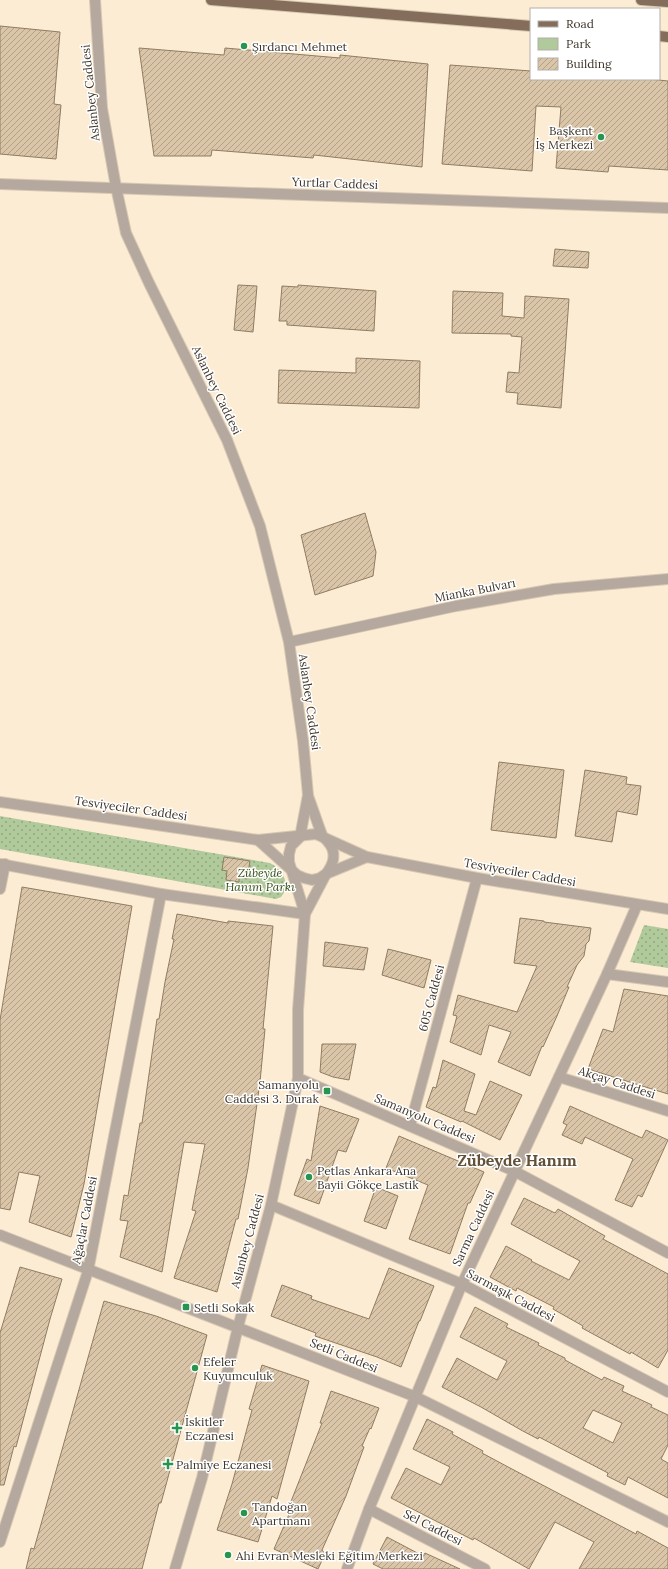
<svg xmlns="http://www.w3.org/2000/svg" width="668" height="1569" font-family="Lora,serif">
	<defs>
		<pattern id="green-dots" width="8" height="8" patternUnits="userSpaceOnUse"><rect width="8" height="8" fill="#b1ca9b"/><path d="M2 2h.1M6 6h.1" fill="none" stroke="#91a57f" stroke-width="1.8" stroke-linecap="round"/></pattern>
		<pattern id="building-hatch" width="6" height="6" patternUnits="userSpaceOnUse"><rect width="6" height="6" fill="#dac5a8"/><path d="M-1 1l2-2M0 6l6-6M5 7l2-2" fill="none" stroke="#b2a189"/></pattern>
	</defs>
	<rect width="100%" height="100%" fill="#fdecd4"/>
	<g fill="url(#green-dots)">
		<path d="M0 816 270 863C282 869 292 885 281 897L276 899 0 849Z"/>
		<path d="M644 925 668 929V968L630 962Z"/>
	</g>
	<g fill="url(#building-hatch)" stroke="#8f7c61" fill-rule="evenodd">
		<path d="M0 26 60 32 54 104 61 105 56 159 0 154Z"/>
		<path d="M139 48 224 55 225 48 340 58V55L428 64 422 167 314 155 313 158 212 150 211 156H154Z"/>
		<path d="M450 65 531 71V79H649L668 81V170L609 166 608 172 556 168 561 107 536 106 532 171 442 164Z"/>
		<path d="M555 249 589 252 588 268 553 266Z"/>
		<path d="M238 285 257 286 253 332 234 330Z"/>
		<path d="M298 285 376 291 374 331 287 325V321H279L282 286 298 287Z"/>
		<path d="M453 291 503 293 502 316 524 318 525 296 569 299 561 408 517 404 518 393 506 392 508 372 519 373 522 337 511 336V334L452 333Z"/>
		<path d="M356 358 420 361 419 408 278 403 279 370 356 373Z"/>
		<path d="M365 513 376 552 373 576 315 595 301 535Z"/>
		<path d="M499 762 564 770 556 838 491 830Z"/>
		<path d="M585 770 627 777 626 784 641 786 637 815 617 811 612 842 575 836Z"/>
		<path d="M224 857 250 861 247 879 239 877V882L226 880 227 871 222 870Z"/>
		<path d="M22 887 132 906 84 1184 71 1237 29 1222 40 1176 19 1172 10 1210 0 1208V1020Z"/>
		<path d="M177 914 228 923V921L273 926 263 1029H265L260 1082 248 1168 238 1219H236L217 1292 174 1278 196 1211 192 1210 205 1144 184 1142 162 1272 120 1257 128 1221 120 1220 124 1195 128 1196 140 1123H142L157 1019H159L165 982 174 939H172Z"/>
		<path d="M520 918 544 921V922L591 928 589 941 586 944 584 956 577 965 567 987H569L557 1016 543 1047 542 1046 530 1076 498 1062 511 1032 489 1025 481 1055 450 1042 457 1016 453 1015 458 995 517 1012 537 966 514 963Z"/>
		<path d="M325 942 368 948 364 970 323 966Z"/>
		<path d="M388 949 431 960 424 988 382 975Z"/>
		<path d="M624 989 668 996V1094L588 1069 603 1029 613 1032Z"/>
		<path d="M322 1044H356L349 1080 333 1077 320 1072Z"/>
		<path d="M443 1060 475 1074 464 1111 476 1115 490 1081 522 1095 500 1140 462 1121 461 1122 426 1107 433 1087 436 1088Z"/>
		<path d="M320 1106 359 1119 346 1152 338 1150 319 1204 294 1195 307 1159 311 1161Z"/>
		<path d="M570 1106 642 1138 646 1130 668 1140 642 1197 638 1195 632 1207 615 1200 633 1159 585 1137 582 1144 562 1135 567 1125 563 1123Z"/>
		<path d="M399 1136 484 1172 470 1203H468L450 1254 409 1239 428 1185 386 1168Z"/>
		<path d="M376 1187 398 1196 386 1229 364 1221Z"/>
		<path d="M524 1198 555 1213 558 1209 605 1236 603 1239 668 1274V1350L658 1368 631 1352 630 1354 582 1328 583 1326 553 1309 554 1307 517 1288 516 1291 490 1277 506 1246 532 1260 531 1261 569 1280 580 1261 511 1224Z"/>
		<path d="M20 1267 62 1279 50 1319 16 1447 14 1446 4 1485H0V1333Z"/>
		<path d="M389 1268 434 1286 420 1321H419L401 1367 377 1357 315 1336 316 1333 271 1316 282 1285 312 1296 311 1299 369 1319Z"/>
		<path d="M104 1301 156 1316 207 1335 161 1503H159L142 1569H26L31 1548 34 1549Z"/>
		<path d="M475 1307 508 1324 506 1327 539 1343 538 1345 565 1358V1360L602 1380 604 1377 624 1386 622 1391 652 1405 651 1407 668 1415V1445L661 1459 668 1463V1498L628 1477 625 1485 607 1476 608 1473 539 1437 538 1439 521 1430 481 1407 442 1387 457 1358 497 1380 507 1361 460 1337ZM593 1410 622 1423 613 1443 583 1428Z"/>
		<path d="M262 1365 309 1381 277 1499 272 1496 258 1542 217 1530 232 1484 252 1410 249 1409Z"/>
		<path d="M331 1391 379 1408 371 1429 370 1428 362 1446 364 1447 346 1496 322 1550 325 1554 318 1569 274 1549 293 1505 290 1504 322 1423H320Z"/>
		<path d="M427 1419 453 1432 452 1434 483 1451 482 1453 510 1468 636 1534 637 1531 668 1548V1569H579L594 1542 555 1522 529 1569 474 1538 473 1540 391 1498 406 1468 441 1485 450 1467 413 1449Z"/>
		<path d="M387 1537 423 1556 425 1553 460 1569H383L373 1564Z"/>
	</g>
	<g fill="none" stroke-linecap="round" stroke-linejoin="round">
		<defs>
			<g id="minor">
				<path d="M95 0 102 108 116 187 126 233 149 283 227 440 260 526 289 642 303 741 308 795 300 837 291 846 289 854V862L305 914 298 1010V1078L271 1205 238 1327 202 1478 175 1569"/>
				<path d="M0 184 668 208"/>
				<path d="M289 642 456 606 554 589 668 579"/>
				<path d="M0 802 258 840 316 834 367 857 477 878 668 909"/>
				<path d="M258 840 297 875 304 878 312 880 320 878 326 874 367 857"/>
				<path d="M0 864 161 894 305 914"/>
				<path d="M0 889 5 864"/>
				<path d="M305 914 326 874C334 864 337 852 328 842 326 839 324 838 322 835 317 822 313 809 308 796"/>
				<path d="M607 974 668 982"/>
				<path d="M559 1077 668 1111"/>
				<path d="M298 1078 514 1171 668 1253"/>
				<path d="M410 1126 477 878"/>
				<path d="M271 1205 462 1284 668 1392"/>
				<path d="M0 1235 416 1397 668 1522"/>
				<path d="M369 1509 485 1569"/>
				<path d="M0 1542 88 1271 161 894"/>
				<path d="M347 1569 369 1509 462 1284 607 974 637 905"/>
			</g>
			<g id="major">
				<path d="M211 0 531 26"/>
				<path d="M641 0 668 2"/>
				<path d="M659 36 668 37"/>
			</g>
		</defs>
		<use href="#minor" stroke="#d7c8b2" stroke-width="12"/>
		<use href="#major" stroke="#d7c8b2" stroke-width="12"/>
		<use href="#minor" stroke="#b5a89e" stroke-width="10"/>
		<use href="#major" stroke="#846d5b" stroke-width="10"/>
	</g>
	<g fill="#28954e" stroke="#fff" stroke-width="1.5">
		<circle cx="244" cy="46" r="4"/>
		<circle cx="601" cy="137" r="4"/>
		<rect x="323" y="1087" width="8" height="8" rx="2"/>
		<circle cx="309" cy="1177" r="4"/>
		<rect x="182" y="1303" width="8" height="8" rx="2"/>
		<circle cx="195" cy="1368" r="4"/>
		<path d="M175 1422h4v4h4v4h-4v4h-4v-4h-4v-4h4z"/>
		<path d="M166 1458h4v4h4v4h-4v4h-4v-4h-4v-4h4z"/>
		<circle cx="244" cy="1513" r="4"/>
		<circle cx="228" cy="1555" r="4"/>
	</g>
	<g text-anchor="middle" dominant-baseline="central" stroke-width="3" stroke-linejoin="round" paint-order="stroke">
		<g font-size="12" fill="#3f362b" stroke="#fff" text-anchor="start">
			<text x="252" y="46">Şırdancı Mehmet</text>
			<text x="593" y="130" text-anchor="end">Başkent<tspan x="593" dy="14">İş Merkezi</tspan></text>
			<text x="319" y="1084" text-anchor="end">Samanyolu<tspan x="319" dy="14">Caddesi 3. Durak</tspan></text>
			<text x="317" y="1170">Petlas Ankara Ana<tspan x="317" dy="14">Bayii Gökçe Lastik</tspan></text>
			<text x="194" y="1307">Setli Sokak</text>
			<text x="203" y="1361">Efeler<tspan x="203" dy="14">Kuyumculuk</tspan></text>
			<text x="185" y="1421">İskitler<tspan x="185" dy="14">Eczanesi</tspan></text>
			<text x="176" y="1464">Palmiye Eczanesi</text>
			<text x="252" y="1506">Tandoğan<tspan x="252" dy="14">Apartmanı</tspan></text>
			<text x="236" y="1555">Ahi Evran Mesleki Eğitim Merkezi</text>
		</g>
		<g font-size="12" fill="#3f362b" stroke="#fff">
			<text transform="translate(90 93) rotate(-96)">Aslanbey Caddesi</text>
			<text transform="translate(335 183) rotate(2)">Yurtlar Caddesi</text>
			<text transform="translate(217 390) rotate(64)">Aslanbey Caddesi</text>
			<text transform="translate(475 590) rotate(-11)">Mianka Bulvarı</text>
			<text transform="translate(310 702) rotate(82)">Aslanbey Caddesi</text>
			<text transform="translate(131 808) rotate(8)">Tesviyeciler Caddesi</text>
			<text transform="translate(520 872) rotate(10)">Tesviyeciler Caddesi</text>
			<text transform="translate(431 998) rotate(-75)">605 Caddesi</text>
			<text transform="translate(617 1082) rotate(18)">Akçay Caddesi</text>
			<text transform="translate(425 1118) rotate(23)">Samanyolu Caddesi</text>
			<text transform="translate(84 1220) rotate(-79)">Ağaçlar Caddesi</text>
			<text transform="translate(473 1228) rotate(-65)">Sarma Caddesi</text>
			<text transform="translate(247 1241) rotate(-75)">Aslanbey Caddesi</text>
			<text transform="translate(511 1295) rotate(28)">Sarmaşık Caddesi</text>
			<text transform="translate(344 1355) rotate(22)">Setli Caddesi</text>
			<text transform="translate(433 1527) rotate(27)">Sel Caddesi</text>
		</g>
		<g font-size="12" font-style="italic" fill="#344f13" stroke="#fff">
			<text x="260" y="872">Zübeyde<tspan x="260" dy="14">Hanım Parkı</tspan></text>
		</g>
		<g font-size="16" font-weight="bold" fill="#635137" stroke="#fff">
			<text x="517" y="1160">Zübeyde Hanım</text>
		</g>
	</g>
	<rect x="530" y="8" width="130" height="72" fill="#ffffff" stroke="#b2afaa"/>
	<rect x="538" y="21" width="20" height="6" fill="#846d5b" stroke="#b2afaa"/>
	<text x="566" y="28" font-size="12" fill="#3f362b">Road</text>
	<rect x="538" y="38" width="20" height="12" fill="#b1ca9b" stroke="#b2afaa"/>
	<text x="566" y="48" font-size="12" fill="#3f362b">Park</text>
	<rect x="538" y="58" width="20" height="12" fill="url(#building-hatch)" stroke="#b2afaa"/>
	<text x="566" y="68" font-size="12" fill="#3f362b">Building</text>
</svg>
